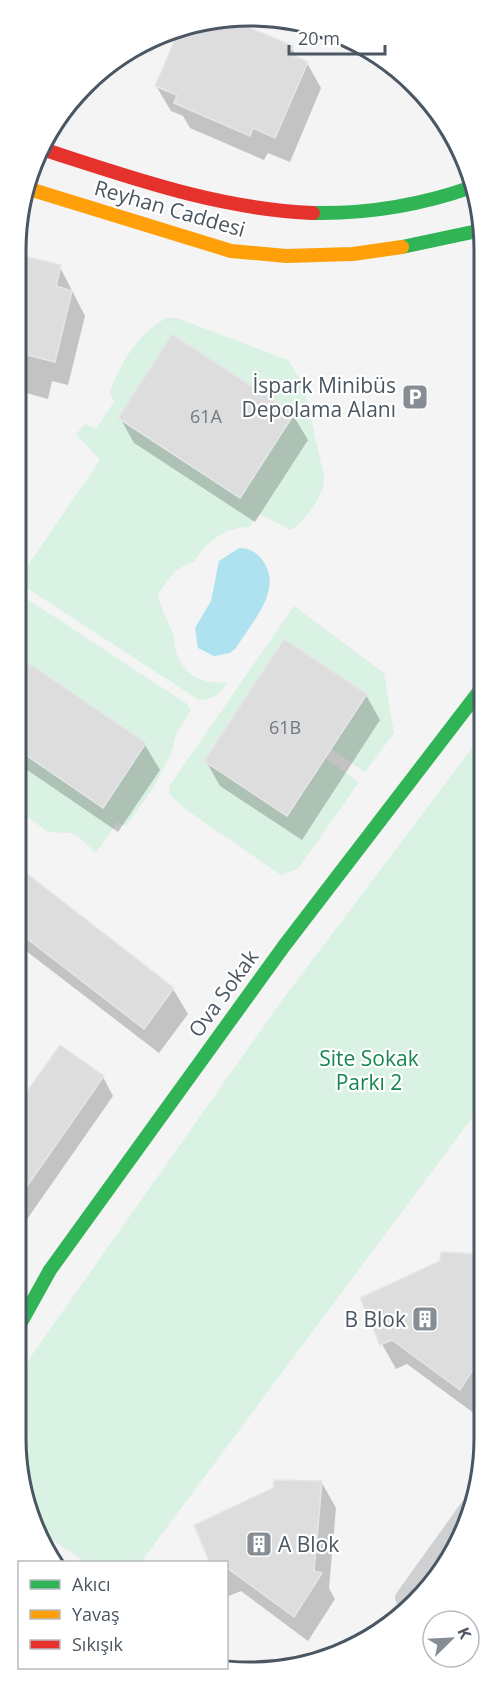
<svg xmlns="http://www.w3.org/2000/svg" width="499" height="1687" font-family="'Open Sans',sans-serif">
	<rect width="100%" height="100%" fill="#f4f4f4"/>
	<g fill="#d9f2e3">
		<path d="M166 318H177L288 360 303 383 324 477C326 493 304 522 291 530L259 514 249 527C225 527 206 542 194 562 176 567 168 579 158 595 161 610 168 620 173 634 175 640 174 646 176 652 184 676 205 685 227 682 220 695 213 699 199 700L25 587 18 580 100 460 76 434 85 424 96 429 114 402 110 393C119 364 138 334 166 318Z"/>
		<path d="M18 593 187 704 191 710 177 732 171 754 153 788 126 826 117 822 96 853 79 837 72 833 48 832 17 809Z"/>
		<path d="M294 606 384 673 394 733 365 772 331 749 325 758 359 782 298 869 281 875 185 809 169 794 170 785Z"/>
		<path d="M481 736 480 1107 141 1562H85L33 1527 15 1437V1379L280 1003Z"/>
	</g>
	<path fill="#aee2f0" d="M239 548C249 548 257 552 263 561 284 590 250 624 236 648L230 653 214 656 198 648 195 628 211 601 219 561Z"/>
	<g fill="#0003">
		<path d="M203 20H227L291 47 299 60 307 63 321 88 290 162 268 153 264 160 190 128 183 116 171 111 156 86 181 29Z"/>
		<path d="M93 81 86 96 81 93Z"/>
		<path d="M425 97 448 130 444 132Z"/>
		<path d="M19 256 60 267 85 316 68 385 52 381 48 399 19 391Z"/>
		<path d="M173 336 293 415 308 440 255 522 134 443 120 418Z"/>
		<path d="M18 658 145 745 160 770 118 832 17 763Z"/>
		<path d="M366 695 380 720 302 840 220 786 206 761Z"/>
		<path d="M27 876 173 989 188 1014 159 1053 17 944V889Z"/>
		<path d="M103 1077 113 1096 16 1235V1109Z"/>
		<path d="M16 1251 22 1263 16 1273Z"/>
		<path d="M442 1254 480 1256V1406L475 1414 407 1364 396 1369 382 1344 441 1262Z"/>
		<path d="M322 1483 336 1508 329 1588 335 1599 308 1641 241 1591 229 1596 226 1591V1562Z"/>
	</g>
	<g fill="#ddddde" stroke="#e5e6e7" stroke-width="1.5">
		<path d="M203 20H231L293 46 289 54 308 62 275 138 253 128 250 136 174 103 177 95 155 86 179 30Z"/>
		<path d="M19 255 61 265 56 286 72 291 55 362 19 353Z"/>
		<path d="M172 334 294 414 240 498 118 418Z"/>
		<path d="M284 639 367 694 287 816 204 761Z"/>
		<path d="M18 656 146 743 103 808 17 749Z"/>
		<path d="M17 866 174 988 144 1029 17 931Z"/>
		<path d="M60 1045 104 1076 16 1202V1107Z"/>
		<path d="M441 1252 480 1254V1359L460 1390 392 1340 380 1345 360 1298 440 1261Z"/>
		<path d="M274 1480 322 1481 314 1571 322 1573 294 1617 226 1567V1563H210L194 1525 273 1488Z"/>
	</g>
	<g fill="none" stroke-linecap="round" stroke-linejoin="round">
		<path stroke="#ced0d2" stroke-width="18" d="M404 1598 470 1506"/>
		<g stroke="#30b455" stroke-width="14">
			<path d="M313 213C368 214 421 205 472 187"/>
			<path d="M402 247 482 230"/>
			<path d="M15 1333 50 1270 284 946 481 689"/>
		</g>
		<path stroke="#ff9f0a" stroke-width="14" d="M26 188 231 251 286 256 353 254 402 247"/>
		<path stroke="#e5322d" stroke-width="14" d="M42 149C132 178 218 209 313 213"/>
	</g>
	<defs>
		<symbol id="parking-square" viewBox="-11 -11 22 22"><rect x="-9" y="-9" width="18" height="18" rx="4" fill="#868d94" stroke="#fff"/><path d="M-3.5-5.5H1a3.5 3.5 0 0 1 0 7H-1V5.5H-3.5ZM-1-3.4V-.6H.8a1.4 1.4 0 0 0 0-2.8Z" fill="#fff"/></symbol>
		<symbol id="building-square" viewBox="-11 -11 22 22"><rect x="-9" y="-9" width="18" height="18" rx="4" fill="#868d94" stroke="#fff"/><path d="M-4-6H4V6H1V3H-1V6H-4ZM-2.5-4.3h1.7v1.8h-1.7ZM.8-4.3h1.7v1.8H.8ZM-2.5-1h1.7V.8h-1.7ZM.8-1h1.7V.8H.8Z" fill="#fff"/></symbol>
	</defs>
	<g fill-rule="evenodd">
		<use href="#parking-square" x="400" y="382" width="30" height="30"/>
		<use href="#building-square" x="410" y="1304" width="30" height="30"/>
		<use href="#building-square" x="244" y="1529" width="30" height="30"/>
	</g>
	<g text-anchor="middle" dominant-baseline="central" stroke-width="4.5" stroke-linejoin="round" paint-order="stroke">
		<g font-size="18" fill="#707881">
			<text x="206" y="416">61A</text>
			<text x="285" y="727">61B</text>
		</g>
		<g font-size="21" fill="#4a5661" stroke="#fff">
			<text transform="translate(170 208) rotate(16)">Reyhan Caddesi</text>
			<text transform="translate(223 993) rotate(-54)">Ova Sokak</text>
		</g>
		<g font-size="21" fill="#4a5661" stroke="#fff" text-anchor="end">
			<text x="396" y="385">İspark Minibüs<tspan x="396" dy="24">Depolama Alanı</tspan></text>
			<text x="406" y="1319">B Blok</text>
			<text x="278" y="1544" text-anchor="start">A Blok</text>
		</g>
		<g font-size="21" fill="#17864f" stroke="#fff">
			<text x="369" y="1058">Site Sokak<tspan x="369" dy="24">Parkı 2</tspan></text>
		</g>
	</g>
	<path d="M0 0H499V1687H0ZM250 26H250A224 224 0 0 1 474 250V1438A224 224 0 0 1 250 1662H250A224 224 0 0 1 26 1438V250A224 224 0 0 1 250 26Z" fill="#fff" fill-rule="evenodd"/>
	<path fill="none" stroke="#4a5661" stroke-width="3" d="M250 26H250A224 224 0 0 1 474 250V1438A224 224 0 0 1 250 1662H250A224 224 0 0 1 26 1438V250A224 224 0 0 1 250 26Z"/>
	<rect x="18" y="1561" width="210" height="108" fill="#ffffff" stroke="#b7bbc0" stroke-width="1.5"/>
	<rect x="30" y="1580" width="30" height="9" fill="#30b455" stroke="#b7bbc0" stroke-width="1.5"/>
	<text x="72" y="1591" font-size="18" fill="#4a5661">Akıcı</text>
	<rect x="30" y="1610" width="30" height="9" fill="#ff9f0a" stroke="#b7bbc0" stroke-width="1.5"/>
	<text x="72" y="1621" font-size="18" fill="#4a5661">Yavaş</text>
	<rect x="30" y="1640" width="30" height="9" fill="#e5322d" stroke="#b7bbc0" stroke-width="1.5"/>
	<text x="72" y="1651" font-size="18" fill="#4a5661">Sıkışık</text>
	<g transform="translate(451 1639) rotate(66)"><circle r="28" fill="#ffffff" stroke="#b7bbc0" stroke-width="1.5"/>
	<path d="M0-4.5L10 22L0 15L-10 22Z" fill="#868d94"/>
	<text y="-9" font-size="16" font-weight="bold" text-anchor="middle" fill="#4a5661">K</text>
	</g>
	<path d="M289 45v9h96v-9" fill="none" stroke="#4a5661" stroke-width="3"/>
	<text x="298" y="45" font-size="18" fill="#4a5661" stroke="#ffffff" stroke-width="4.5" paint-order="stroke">20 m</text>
</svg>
